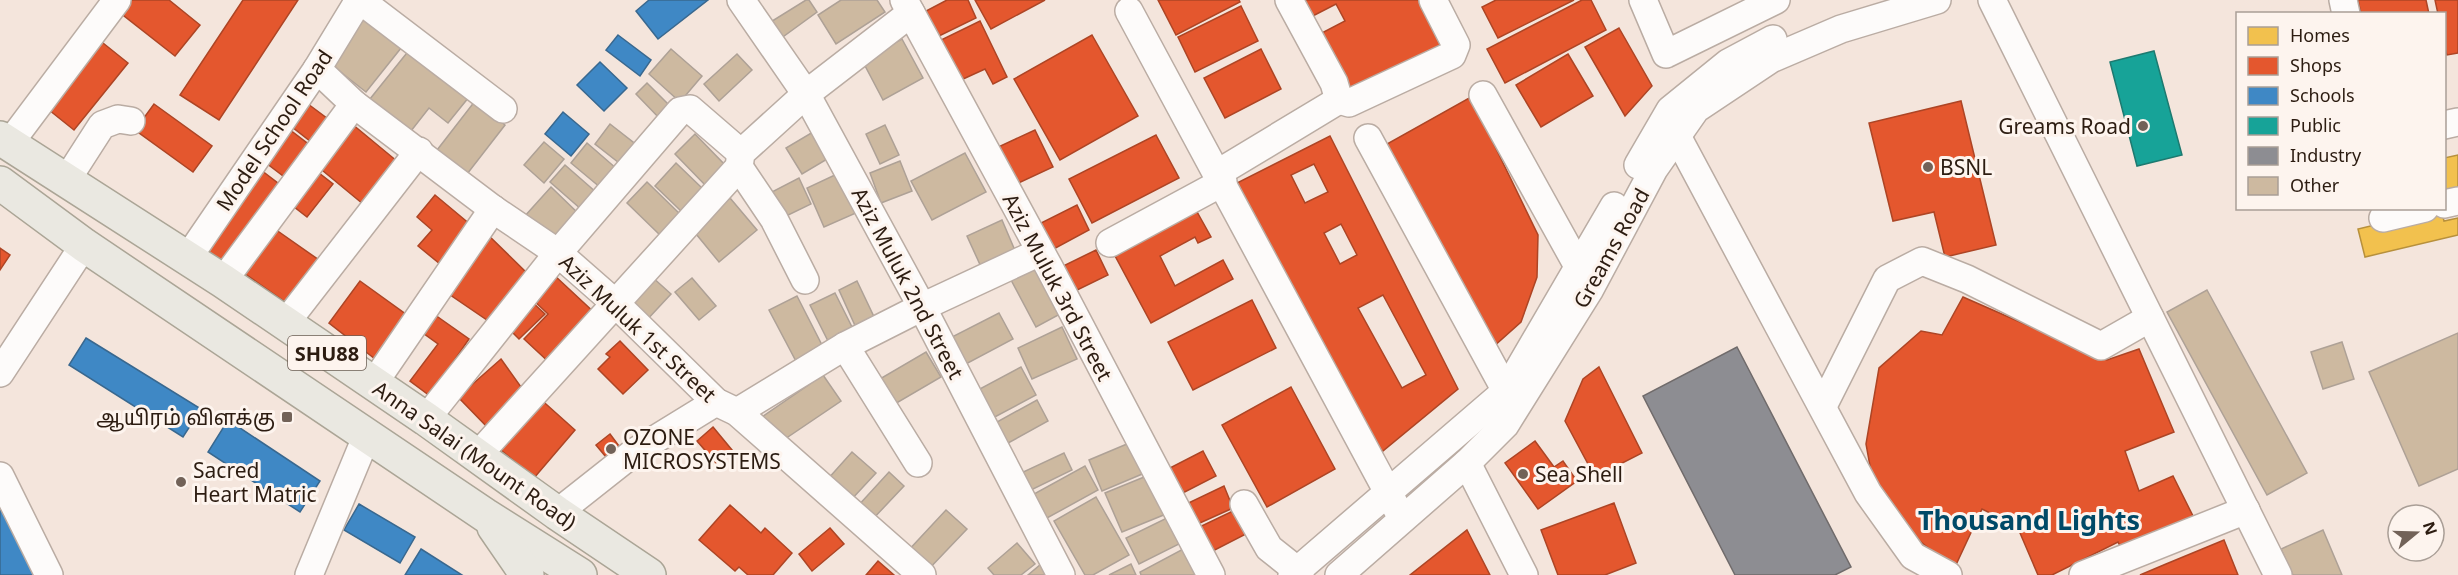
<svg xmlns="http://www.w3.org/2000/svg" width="2458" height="575" font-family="'Noto Sans','Noto Sans Tamil',sans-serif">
	<rect width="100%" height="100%" fill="#f4e5dc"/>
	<g fill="#f2c14e" stroke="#b7903c" stroke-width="1.5">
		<path d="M2458 155V192L2444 195V158Z"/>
		<path d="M2441 209 2444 221 2458 218V235L2365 257 2358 229Z"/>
	</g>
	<g fill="#e4572e" stroke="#ad4525" stroke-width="1.5" fill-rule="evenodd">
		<path d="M120 0H169L200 25 175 56 114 8Z"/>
		<path d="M243 0H298L219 120 180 95Z"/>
		<path d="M947 0H968L976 18 939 36 926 11Z"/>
		<path d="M975 0H1045L991 29Z"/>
		<path d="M1158 0H1239L1240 2 1176 35Z"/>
		<path d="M1297 0H1425L1452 51 1352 98 1316 36 1345 21 1336 4 1307 19Z"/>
		<path d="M1496 0H1574L1498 38 1482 7Z"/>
		<path d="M1582 0H1591L1606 30 1505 83 1487 49Z"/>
		<path d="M2358 0H2426L2429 14H2361Z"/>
		<path d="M2435 0H2458V53L2447 55 2444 45V14H2438Z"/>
		<path d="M1241 6 1258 41 1195 72 1178 37Z"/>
		<path d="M980 21 1007 77 993 84 985 69 961 80 941 40Z"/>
		<path d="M1619 28 1652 86 1625 116 1585 47Z"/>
		<path d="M1092 35 1138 116 1060 160 1014 79Z"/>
		<path d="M98 39 128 63 74 130 44 106Z"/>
		<path d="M1261 49 1281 89 1225 118 1204 78Z"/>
		<path d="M1568 54 1593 96 1541 127 1516 85Z"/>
		<path d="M1471 97 1538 235 1537 277 1521 322 1493 347 1387 144Z"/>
		<path d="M304 101 332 122 315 145 287 123Z"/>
		<path d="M1961 101 1996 245 1945 257 1934 212 1893 221 1869 123Z"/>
		<path d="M154 104 212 146 193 172 135 130Z"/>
		<path d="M346 119 398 162 363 204 311 161Z"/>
		<path d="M281 123 311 146 287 179 257 156Z"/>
		<path d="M1035 130 1053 167 1014 185 996 148Z"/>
		<path d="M1156 135 1179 178 1092 223 1069 179Z"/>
		<path d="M1330 136 1458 389 1378 455 1233 185ZM1314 164 1328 192 1305 203 1291 175ZM1341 224 1357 255 1340 264 1324 233ZM1383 295 1426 375 1402 388 1358 308Z"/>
		<path d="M310 166 333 184 307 217 284 199Z"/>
		<path d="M257 167 287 190 229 268 198 245Z"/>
		<path d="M435 195 471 225 440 264 418 246 432 230 417 217Z"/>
		<path d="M1077 205 1089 230 1050 251 1037 225Z"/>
		<path d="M1196 210 1211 237 1198 243 1195 237 1160 256 1175 286 1223 260 1233 279 1151 323 1114 254Z"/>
		<path d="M272 227 319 260 288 304 241 271Z"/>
		<path d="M484 231 529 275 487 320 443 290Z"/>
		<path d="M0 248 10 255 0 270Z"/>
		<path d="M1096 250 1108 275 1069 294 1057 269Z"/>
		<path d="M554 275 598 316 553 366 524 339 548 314 532 299Z"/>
		<path d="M360 281 407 315 375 359 329 323Z"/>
		<path d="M1963 297 2107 360 2139 349 2174 432 2125 451 2139 491 2173 476 2196 522 2125 556 2118 542 2052 575H2038L2017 526 1982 509 1954 569 1899 524 1874 488 1866 444 1879 368 1921 331 1942 335Z"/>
		<path d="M530 300 545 314 519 339 505 325Z"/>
		<path d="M1252 300 1276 348 1193 390 1168 342Z"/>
		<path d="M428 310 469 339 430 396 410 381 438 344 416 328Z"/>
		<path d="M620 341 648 370 623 394 598 369 610 357 606 354Z"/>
		<path d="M501 359 521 387 492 432 458 397Z"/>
		<path d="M1599 367 1642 453 1595 477 1565 421 1583 379Z"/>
		<path d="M1291 387 1335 469 1267 507 1222 425Z"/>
		<path d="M537 396 575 430 534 478 495 445Z"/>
		<path d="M713 427 732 450 716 463 697 441Z"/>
		<path d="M610 434 625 454 611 463 596 445Z"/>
		<path d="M1535 441 1554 467 1563 461 1577 481 1538 509 1505 463Z"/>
		<path d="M1203 451 1216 476 1175 497 1162 472Z"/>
		<path d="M1224 486 1233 508 1191 527 1182 506Z"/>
		<path d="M1614 503 1636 563 1605 575H1558L1541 530Z"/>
		<path d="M730 505 761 533 765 528 792 553 773 575H748L739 567 735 571 699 540Z"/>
		<path d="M1235 510 1246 534 1205 555 1193 530Z"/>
		<path d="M830 528 844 544 812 571 799 554Z"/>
		<path d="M1467 530 1490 575H1410Z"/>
		<path d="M2224 540 2238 575H2140L2166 564Z"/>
		<path d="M878 561 894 575H866Z"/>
	</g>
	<g fill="#3f88c5" stroke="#39688f" stroke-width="1.5">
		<path d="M649 0H708L658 39 636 11Z"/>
		<path d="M618 35 651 60 640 76 606 50Z"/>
		<path d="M600 62 627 88 604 111 577 85Z"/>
		<path d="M563 112 589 134 571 156 545 134Z"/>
		<path d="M86 338 201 409 183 437 69 365Z"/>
		<path d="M228 420 320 481 300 512 208 452Z"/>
		<path d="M359 504 415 537 400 563 344 530Z"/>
		<path d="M0 509 8 515 41 575H0Z"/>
		<path d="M421 549 462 575H405Z"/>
	</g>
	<path fill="#17a398" stroke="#1d7a70" stroke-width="1.5" d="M2154 51 2182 155 2137 166 2110 62Z"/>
	<path fill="#8d8d92" stroke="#706b6b" stroke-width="1.5" d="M1737 347 1851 567 1835 575H1735L1643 396Z"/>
	<g fill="#cdb9a0" stroke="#aea196" stroke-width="1.5">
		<path d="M806 0H809L817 12 780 39 769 23Z"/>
		<path d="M841 0H877L885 12 836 44 818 15Z"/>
		<path d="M368 14 405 43 366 92 329 63Z"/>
		<path d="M902 39 923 78 883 100 862 60Z"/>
		<path d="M414 44 473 92 448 123 429 108 411 131 370 99Z"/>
		<path d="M671 49 702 76 680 102 649 74Z"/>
		<path d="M737 54 752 70 719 101 704 84Z"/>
		<path d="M647 83 674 110 662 121 636 94Z"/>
		<path d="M475 101 505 125 464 178 434 154Z"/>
		<path d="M610 124 638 146 623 166 595 144Z"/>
		<path d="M885 125 899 155 880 164 866 134Z"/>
		<path d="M818 129 834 155 802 174 786 148Z"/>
		<path d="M695 134 727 167 707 187 675 154Z"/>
		<path d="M544 142 564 159 544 183 524 165Z"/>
		<path d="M587 143 617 169 601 188 571 163Z"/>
		<path d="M965 153 986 192 932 220 911 181Z"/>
		<path d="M900 161 912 191 881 203 870 173Z"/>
		<path d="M676 163 703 189 682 212 655 186Z"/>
		<path d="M565 165 597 193 582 210 550 182Z"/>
		<path d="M837 174 856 213 824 227 807 188Z"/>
		<path d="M799 178 811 204 778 220 766 195Z"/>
		<path d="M647 182 682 216 662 237 627 203Z"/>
		<path d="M551 187 580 215 553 244 524 217Z"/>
		<path d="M730 198 757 230 719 262 692 229Z"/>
		<path d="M1002 220 1016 253 982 269 967 236Z"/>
		<path d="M1036 264 1062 313 1036 327 1010 278Z"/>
		<path d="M651 276 671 294 645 322 625 304Z"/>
		<path d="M692 278 716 306 699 320 675 292Z"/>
		<path d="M857 281 876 321 857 330 839 290Z"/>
		<path d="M2207 290 2307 473 2267 495 2167 312Z"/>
		<path d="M835 293 855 333 830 345 810 305Z"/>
		<path d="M797 296 825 351 798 365 769 310Z"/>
		<path d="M999 313 1013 339 964 365 950 338Z"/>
		<path d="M1062 327 1077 359 1032 379 1018 348Z"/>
		<path d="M2458 333V469L2419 486 2369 372Z"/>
		<path d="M2342 342 2354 379 2323 389 2311 352Z"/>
		<path d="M926 352 941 377 888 408 873 383Z"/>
		<path d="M1021 367 1036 395 991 419 976 391Z"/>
		<path d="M823 375 841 401 779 443 762 417Z"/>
		<path d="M1037 400 1048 421 999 448 988 427Z"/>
		<path d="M1134 441 1147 472 1102 491 1089 460Z"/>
		<path d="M852 452 876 473 850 501 827 480Z"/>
		<path d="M1064 453 1072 470 1029 491 1021 473Z"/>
		<path d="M1085 466 1098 490 1047 518 1034 494Z"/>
		<path d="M889 472 904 486 871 521 857 507Z"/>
		<path d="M1149 475 1166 514 1122 532 1105 493Z"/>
		<path d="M1096 497 1129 555 1093 575H1085L1054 521Z"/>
		<path d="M946 510 967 529 926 572 906 553Z"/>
		<path d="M1173 515 1185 541 1139 564 1126 538Z"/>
		<path d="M2323 530 2342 575H2293L2281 549Z"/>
		<path d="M1017 543 1035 564 1021 575H994L988 568Z"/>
		<path d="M1187 547 1202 575H1141L1140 572Z"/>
		<path d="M1041 564 1050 575H1028Z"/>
		<path d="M1131 564 1136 575H1109Z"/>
	</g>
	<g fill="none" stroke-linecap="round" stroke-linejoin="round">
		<defs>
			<g id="minor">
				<path d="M360 0 503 109"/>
				<path d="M741 0 806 94 922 307 1061 575"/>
				<path d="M904 0 1049 267 1211 575"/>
				<path d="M1289 0 1334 83 1339 100"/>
				<path d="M1643 0 1666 54 1776 0"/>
				<path d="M1992 0 2278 575"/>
				<path d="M2343 0 2346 14"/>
				<path d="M1129 11 1397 509"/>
				<path d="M317 69 354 104 493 209 558 253 615 303 716 402 737 412 922 575"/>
				<path d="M1483 95 1579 268"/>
				<path d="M1339 100 1349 103 1452 55 1456 45 1433 0"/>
				<path d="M2444 125 2458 122"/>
				<path d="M1677 136 1868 493 1913 556 1948 575"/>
				<path d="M1368 138 1506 391"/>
				<path d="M9 144 117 0"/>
				<path d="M1638 165 1670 110 1728 63 1773 39"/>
				<path d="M739 167 774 219 805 280"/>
				<path d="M1218 173 1339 100"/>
				<path d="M66 181 102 125 118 119 131 121"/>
				<path d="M2444 204 2458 201"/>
				<path d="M2383 218 2425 208"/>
				<path d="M1110 243 1223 182"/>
				<path d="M187 259 317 69 359 0"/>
				<path d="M223 281 354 104"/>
				<path d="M284 325 419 151"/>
				<path d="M845 346 918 463"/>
				<path d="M0 373 84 245"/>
				<path d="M374 383 493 209"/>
				<path d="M1823 406 1887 279 1922 261 1967 279 2101 346 2150 318"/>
				<path d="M737 412 845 346 922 307 1040 252"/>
				<path d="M426 419 558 253 680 111 690 109 741 153"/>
				<path d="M478 455 739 167 741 153 806 94 911 13"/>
				<path d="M1467 463 1524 575"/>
				<path d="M0 476 49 575"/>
				<path d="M1244 504 1269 548 1298 571 1300 575"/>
				<path d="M557 513 633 453 716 402"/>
				<path d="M309 575 367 435"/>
				<path d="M1292 575 1506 391 1614 206"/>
				<path d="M1339 575 1467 463 1505 425 1590 289 1654 169 1696 109 1771 59 1841 29 1937 0"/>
				<path d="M2083 575 2246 510"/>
			</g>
			<g id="major">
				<path d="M0 138 223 281 426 419 557 513 649 575"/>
				<path d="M0 183 84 245 485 515 580 575"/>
				<path d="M494 527 527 575"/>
			</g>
		</defs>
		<use href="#minor" stroke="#baaca3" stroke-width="30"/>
		<use href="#major" stroke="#aba596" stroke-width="36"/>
		<use href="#minor" stroke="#fdfbfa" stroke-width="27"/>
		<use href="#major" stroke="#eae8e1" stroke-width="33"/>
	</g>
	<g fill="#726258" stroke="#fdf4ee" stroke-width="2">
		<circle cx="2143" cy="126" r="6"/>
		<circle cx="1928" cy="167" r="6"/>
		<rect x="281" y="411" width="12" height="12" rx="3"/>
		<circle cx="611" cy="449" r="6"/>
		<circle cx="1523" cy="474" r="6"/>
		<circle cx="181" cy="482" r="6"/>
	</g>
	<g text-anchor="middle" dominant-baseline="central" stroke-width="6" stroke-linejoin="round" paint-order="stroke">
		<rect fill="#fdf4ee" stroke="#6b5d53" stroke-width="1.5" x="288" y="336" width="78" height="34" rx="4.5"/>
		<g font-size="20" font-weight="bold" fill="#2c1c11">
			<text x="327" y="353">SHU88</text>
		</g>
		<g font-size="21" fill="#2c1c11" stroke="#fdf4ee" text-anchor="start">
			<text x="2131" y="126" text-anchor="end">Greams Road</text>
			<text x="1940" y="167">BSNL</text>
			<text x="275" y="417" text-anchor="end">ஆயிரம் விளக்கு</text>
			<text x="623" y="437">OZONE<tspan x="623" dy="24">MICROSYSTEMS</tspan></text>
			<text x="193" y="470">Sacred<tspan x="193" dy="24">Heart Matric</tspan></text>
			<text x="1535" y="474">Sea Shell</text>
		</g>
		<g font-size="21" fill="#2c1c11" stroke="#fdf4ee">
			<text transform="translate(274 130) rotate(-56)">Model School Road</text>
			<text transform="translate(1611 248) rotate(-61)">Greams Road</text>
			<text transform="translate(908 283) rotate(62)">Aziz Muluk 2nd Street</text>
			<text transform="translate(1058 287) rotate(62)">Aziz Muluk 3rd Street</text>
			<text transform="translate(638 328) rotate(43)">Aziz Muluk 1st Street</text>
			<text transform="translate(475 455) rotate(35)">Anna Salai (Mount Road)</text>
		</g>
		<g font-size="27" font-weight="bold" fill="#004967" stroke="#fdf4ee">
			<text x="2029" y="519">Thousand Lights</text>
		</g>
	</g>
	<rect x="2236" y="12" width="210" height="198" fill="#fdf4ee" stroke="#a99e96" stroke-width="1.5"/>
	<rect x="2248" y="27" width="30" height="18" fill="#f2c14e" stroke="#a99e96" stroke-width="1.5"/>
	<text x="2290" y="42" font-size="18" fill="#2c1c11">Homes</text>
	<rect x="2248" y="57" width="30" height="18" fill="#e4572e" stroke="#a99e96" stroke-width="1.5"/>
	<text x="2290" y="72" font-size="18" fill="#2c1c11">Shops</text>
	<rect x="2248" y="87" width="30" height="18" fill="#3f88c5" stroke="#a99e96" stroke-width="1.5"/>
	<text x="2290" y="102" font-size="18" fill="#2c1c11">Schools</text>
	<rect x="2248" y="117" width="30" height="18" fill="#17a398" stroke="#a99e96" stroke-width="1.5"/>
	<text x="2290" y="132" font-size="18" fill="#2c1c11">Public</text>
	<rect x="2248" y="147" width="30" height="18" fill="#8d8d92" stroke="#a99e96" stroke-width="1.5"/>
	<text x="2290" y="162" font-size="18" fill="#2c1c11">Industry</text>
	<rect x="2248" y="177" width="30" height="18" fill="#cdb9a0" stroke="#a99e96" stroke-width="1.5"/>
	<text x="2290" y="192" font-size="18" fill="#2c1c11">Other</text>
	<g transform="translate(2416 533) rotate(71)"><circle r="28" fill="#fdf4ee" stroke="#a99e96" stroke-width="1.5"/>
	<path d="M0-4.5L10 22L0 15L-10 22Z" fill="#726258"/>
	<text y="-9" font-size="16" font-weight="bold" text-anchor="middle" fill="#2c1c11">N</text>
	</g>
</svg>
